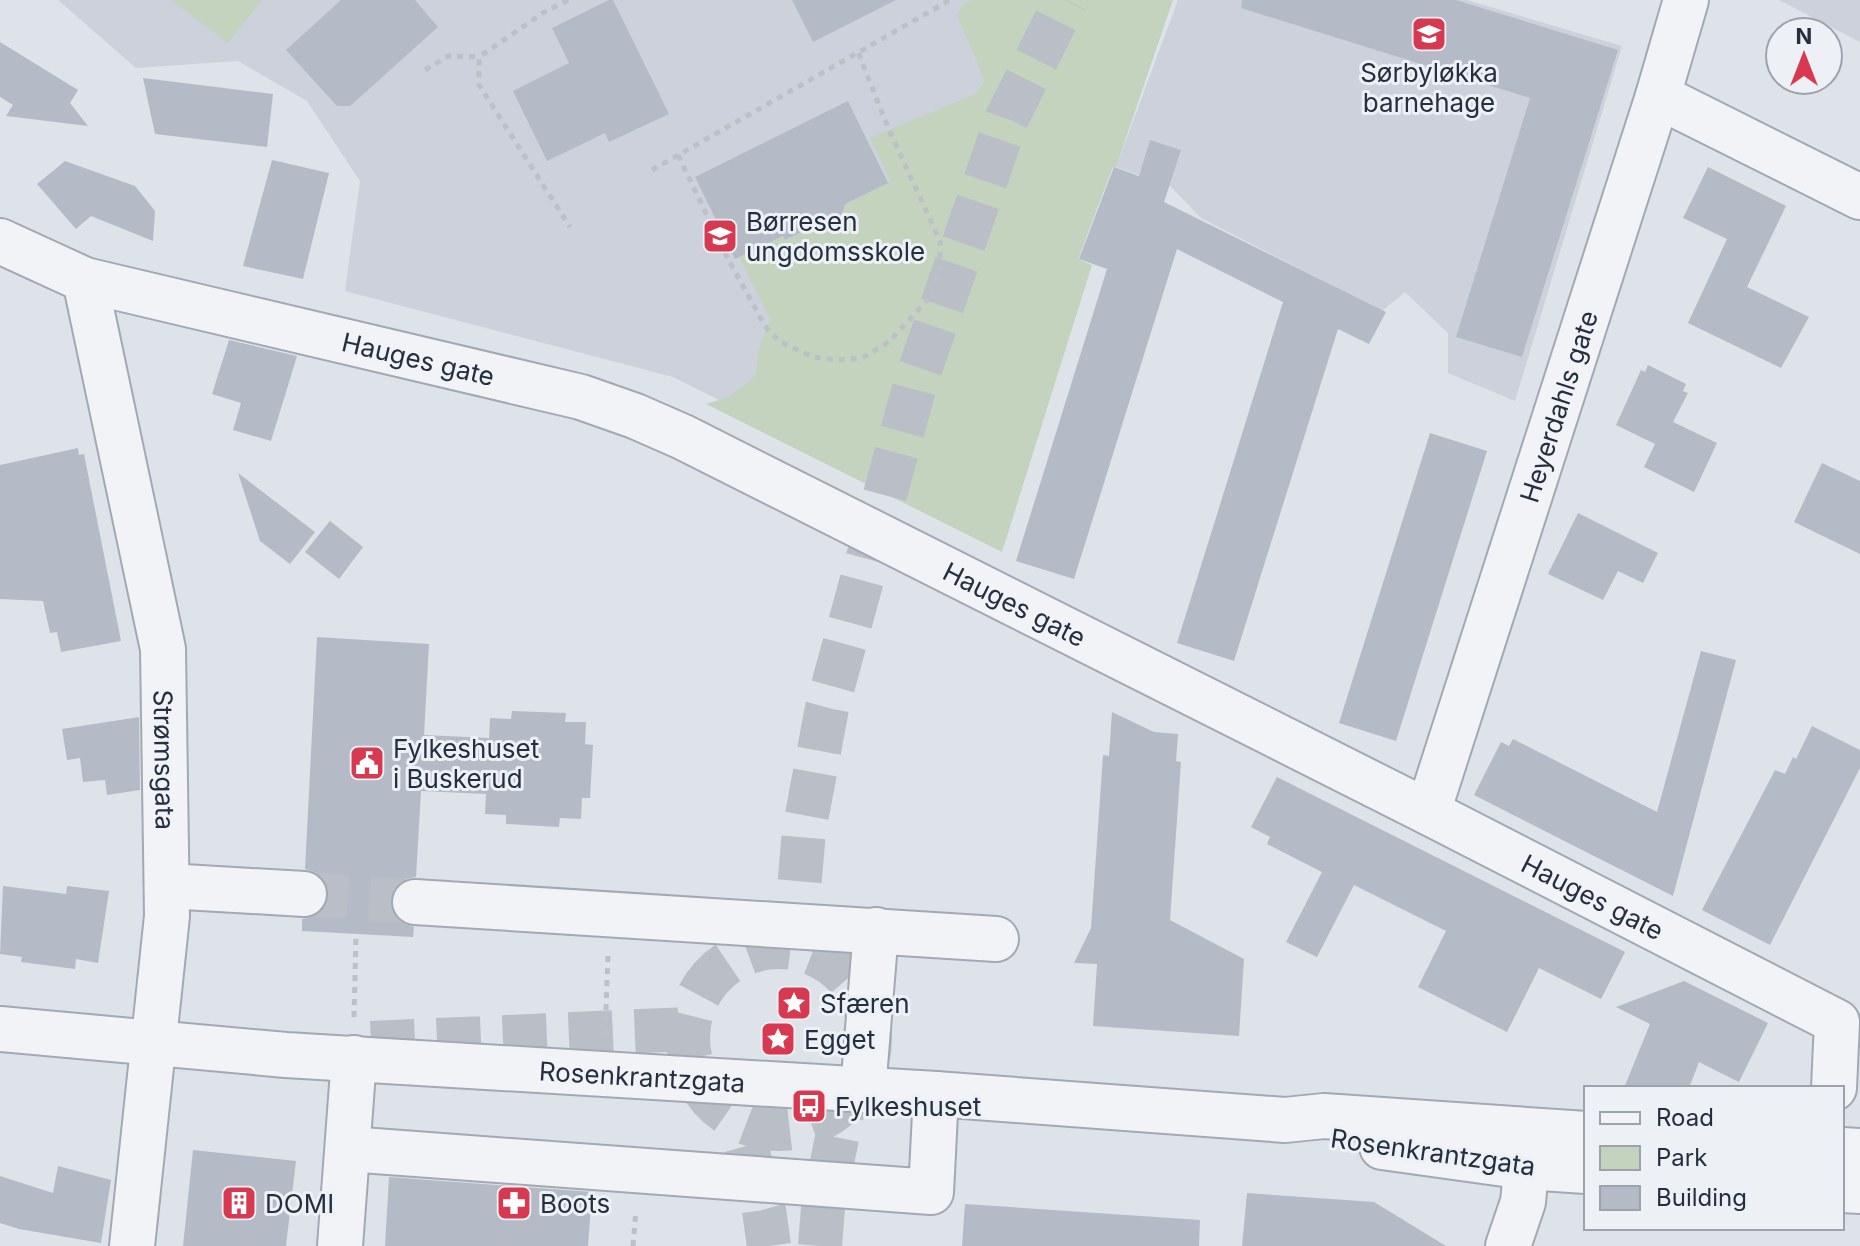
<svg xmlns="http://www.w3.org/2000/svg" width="1860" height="1246" font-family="Inter,sans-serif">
	<rect width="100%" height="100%" fill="#dee2e9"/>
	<g fill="#ccd1db">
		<path d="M58 0H1171L981 531 673 377 345 291 360 181 307 101 238 61 136 68Z"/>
		<path d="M1178 0H1467L1622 46 1515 401 1448 373V333L1405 292 1382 311 1201 218 1170 186 1116 167Z"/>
		<path d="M1779 0H1860V42Z"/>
	</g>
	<g fill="#c3d3be">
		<path d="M171 0H262L228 43Z"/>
		<path d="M971 0H1173L1116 167H1113L1078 259 1092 265 1002 552 706 404 729 397 756 375 759 349 770 319 739 257 783 236 786 240 826 220 840 207 891 181 870 138 975 94 985 81 957 15 963 4Z"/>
	</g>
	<g fill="#b5bbc6">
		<path d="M341 0H415L438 27 350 106H337L286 50Z"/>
		<path d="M609 0H613L669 114 609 142 605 133 547 161 513 91 569 63 552 28Z"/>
		<path d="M792 0H896L813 42Z"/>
		<path d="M1242 0H1456L1618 50 1522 357 1456 337 1530 98 1241 8Z"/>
		<path d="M0 42 78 90 70 103 88 126 6 116 13 105 0 97Z"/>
		<path d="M143 78 273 94 267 147 155 134Z"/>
		<path d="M848 101 888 183 845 204 839 222H822L785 240 783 236 735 259 695 177Z"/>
		<path d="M1150 140 1181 150 1164 202 1386 312 1369 344 1338 329 1234 661 1177 643 1283 302 1177 249 1074 579 1016 561 1107 269 1079 259 1114 167 1139 176Z"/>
		<path d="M272 160 329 173 303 279 243 266Z"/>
		<path d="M65 161 135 186 155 211 153 241 91 216 76 229 37 184Z"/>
		<path d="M1708 167 1786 206 1747 287 1809 317 1781 368 1688 323 1727 239 1683 218Z"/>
		<path d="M229 340 297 356 271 441 233 430 241 403 212 394Z"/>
		<path d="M1648 365 1686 384 1683 391 1688 393 1673 422 1717 443 1694 492 1644 467 1655 444 1616 425 1641 370 1645 372Z"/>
		<path d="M1430 433 1487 451 1396 741 1339 723Z"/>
		<path d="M78 448 79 455 84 454 121 641 61 652 57 632 50 633 43 601 0 599V465Z"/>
		<path d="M1822 463 1860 481V554L1794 522Z"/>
		<path d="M238 473 315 532 290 564 260 541Z"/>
		<path d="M1578 513 1658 553 1643 583 1618 571 1603 600 1548 574Z"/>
		<path d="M330 521 363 547 339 579 305 552Z"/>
		<path d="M317 637 429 644 424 735 489 738 490 718 511 719 512 711 566 713 565 722H586L585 744 593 745 590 798H582L581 819 560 818 559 827 506 824V815L485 814 486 794 421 791 416 877 405 879 395 888 390 901 392 912 401 922 414 927 413 937 302 931V919L316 916 324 908 329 896 326 882 317 873 305 869Z"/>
		<path d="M1701 651 1736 660 1673 896 1474 795 1501 742 1509 746 1513 739 1657 812Z"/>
		<path d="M1112 712 1154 732 1178 734 1176 761 1181 762 1170 920 1244 959 1239 1036 1093 1026 1097 964 1074 963 1091 928 1103 755 1109 756Z"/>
		<path d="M139 717 140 790 107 795 105 780 83 782 80 758 67 760 62 729Z"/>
		<path d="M1812 726 1860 750V768L1770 945 1702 910 1775 770 1785 774 1793 757 1796 759Z"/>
		<path d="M1277 777 1625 952 1601 999 1539 968 1507 1032 1418 987 1446 931 1354 885 1317 957 1286 942 1322 872 1267 844 1270 837 1251 827Z"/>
		<path d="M3 886 66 894 67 886 109 891 98 963 76 959 75 969 21 962 22 957 0 954Z"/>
		<path d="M1684 981 1768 1023 1739 1082 1699 1062 1689 1088H1624L1650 1024 1616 1007Z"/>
		<path d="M193 1150 296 1161 286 1246H183Z"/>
		<path d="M58 1166 111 1180 101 1243 19 1229 0 1223V1176L53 1193Z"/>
		<path d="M389 1177 592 1192 588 1246H385Z"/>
		<path d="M1247 1193 1374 1202 1446 1246H1242Z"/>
		<path d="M965 1204 1200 1220 1199 1246H962Z"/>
	</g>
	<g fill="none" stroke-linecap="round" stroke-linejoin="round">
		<path stroke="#b9bec7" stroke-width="44" stroke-dasharray="44 22" stroke-linecap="butt" d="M304 894 415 902"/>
		<g stroke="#b9bec7" stroke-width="44" stroke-dasharray="44 22" stroke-linecap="butt">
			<circle cx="779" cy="1038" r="91"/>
			<path d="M794 947 804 831 827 708 916 381 1007 118 1066 0"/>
			<path d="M371 1043 688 1029"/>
			<path d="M746 1146 764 1210 769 1246"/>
			<path d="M820 1246 823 1208 844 1103"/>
		</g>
		<defs>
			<g id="minor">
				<path d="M1658 96 1860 197"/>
				<path id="s1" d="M0 241 85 280 581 397 635 416 683 437 1428 812 1837 1022 1834 1088"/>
				<path id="s2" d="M85 280 163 649 167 916 132 1246"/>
				<path id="s3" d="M1428 812 1658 96 1686 0"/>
				<path d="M167 886 304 894"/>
				<path d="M415 902 996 939"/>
				<path id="s4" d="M0 1029 286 1055 936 1094 1285 1120 1324 1116 1586 1134"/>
				<path d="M863 1090 876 930"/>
				<path d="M1382 1147 1526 1167 1586 1171"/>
				<path d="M348 1149 931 1192 936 1094"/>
				<path d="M1842 1150 1860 1151"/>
				<path d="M1842 1190 1860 1191"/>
				<path d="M340 1246 354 1058"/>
				<path d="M1508 1246 1523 1202 1529 1139"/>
			</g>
		</defs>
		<use href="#minor" stroke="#a3a9b3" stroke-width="48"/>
		<g stroke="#bcc0c7" stroke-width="5" stroke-dasharray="6 6" stroke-linecap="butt">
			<path d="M568 0 543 13 479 57V85L570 227"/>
			<path d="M425 70 448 56 479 57"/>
			<path d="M678 155 729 261 765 326 780 342 813 357 837 360 862 358 889 342 929 298 940 267V241L889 130 858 52"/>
			<path d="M652 170 950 0"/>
			<path d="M354 1017 356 934"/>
			<path d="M605 1034 608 956"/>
			<path d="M633 1246 636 1211"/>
		</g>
		<use href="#minor" stroke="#f1f3f7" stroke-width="44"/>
	</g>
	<defs>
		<symbol id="school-square" viewBox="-11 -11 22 22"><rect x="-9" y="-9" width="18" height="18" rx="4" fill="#d73950" stroke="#edf1f6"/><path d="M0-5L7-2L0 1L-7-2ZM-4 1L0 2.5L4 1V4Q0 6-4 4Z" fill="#fff"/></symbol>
		<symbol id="civic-square" viewBox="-11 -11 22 22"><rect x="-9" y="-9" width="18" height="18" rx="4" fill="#d73950" stroke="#edf1f6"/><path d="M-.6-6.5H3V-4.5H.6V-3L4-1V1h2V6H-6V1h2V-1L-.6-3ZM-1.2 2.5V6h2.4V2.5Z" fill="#fff"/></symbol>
		<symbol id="sight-square" viewBox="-11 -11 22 22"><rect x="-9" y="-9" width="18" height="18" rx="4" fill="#d73950" stroke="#edf1f6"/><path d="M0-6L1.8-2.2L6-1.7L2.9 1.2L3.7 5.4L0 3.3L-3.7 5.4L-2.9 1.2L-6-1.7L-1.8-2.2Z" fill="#fff"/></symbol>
		<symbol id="bus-square" viewBox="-11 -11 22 22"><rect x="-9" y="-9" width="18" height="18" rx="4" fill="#d73950" stroke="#edf1f6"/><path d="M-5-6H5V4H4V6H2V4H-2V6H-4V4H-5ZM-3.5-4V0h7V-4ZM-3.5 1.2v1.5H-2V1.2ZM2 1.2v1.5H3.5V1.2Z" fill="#fff"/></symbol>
		<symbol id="building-square" viewBox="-11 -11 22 22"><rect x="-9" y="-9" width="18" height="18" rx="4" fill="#d73950" stroke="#edf1f6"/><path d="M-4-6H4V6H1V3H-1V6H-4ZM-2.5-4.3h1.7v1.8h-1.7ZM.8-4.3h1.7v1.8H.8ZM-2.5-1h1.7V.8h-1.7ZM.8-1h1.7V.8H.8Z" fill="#fff"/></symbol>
		<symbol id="pharmacy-square" viewBox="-11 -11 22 22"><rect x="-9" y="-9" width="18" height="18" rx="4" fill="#d73950" stroke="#edf1f6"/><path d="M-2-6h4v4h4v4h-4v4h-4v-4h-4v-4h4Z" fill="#fff"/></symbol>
	</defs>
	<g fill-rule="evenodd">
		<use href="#school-square" x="1409" y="14" width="40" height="40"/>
		<use href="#school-square" x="700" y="216" width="40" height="40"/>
		<use href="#civic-square" x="347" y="743" width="40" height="40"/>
		<use href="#sight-square" x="774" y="983" width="40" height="40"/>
		<use href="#sight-square" x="758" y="1019" width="40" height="40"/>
		<use href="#bus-square" x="789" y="1086" width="40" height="40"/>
		<use href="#building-square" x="219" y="1183" width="40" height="40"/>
		<use href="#pharmacy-square" x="494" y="1183" width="40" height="40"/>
	</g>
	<g text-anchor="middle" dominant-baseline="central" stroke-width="6" stroke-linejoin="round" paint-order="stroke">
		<g font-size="26" fill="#262f40" stroke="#edf1f6" text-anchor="start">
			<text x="1429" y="72" text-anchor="middle">Sørbyløkka<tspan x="1429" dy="30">barnehage</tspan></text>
			<text x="746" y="221">Børresen<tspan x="746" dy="30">ungdomsskole</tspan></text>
			<text x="393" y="748">Fylkeshuset<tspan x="393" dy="30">i Buskerud</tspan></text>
			<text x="820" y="1003">Sfæren</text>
			<text x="804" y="1039">Egget</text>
			<text x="835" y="1106">Fylkeshuset</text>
			<text x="265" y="1203">DOMI</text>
			<text x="540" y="1203">Boots</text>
		</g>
		<g font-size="26" fill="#262f40" stroke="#edf1f6">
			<text stroke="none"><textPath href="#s1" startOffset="436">Hauges gate</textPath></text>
			<text stroke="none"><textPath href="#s3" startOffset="426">Heyerdahls gate</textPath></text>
			<text stroke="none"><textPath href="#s1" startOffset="1084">Hauges gate</textPath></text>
			<text stroke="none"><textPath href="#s2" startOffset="488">Strømsgata</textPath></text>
			<text stroke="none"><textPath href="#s1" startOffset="1732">Hauges gate</textPath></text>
			<text stroke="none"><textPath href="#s4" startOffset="644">Rosenkrantzgata</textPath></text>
			<text transform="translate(1433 1152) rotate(8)">Rosenkrantzgata</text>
		</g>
	</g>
	<rect x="1584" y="1086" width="260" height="144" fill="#edf1f6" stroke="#9da3ad" stroke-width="2"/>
	<rect x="1600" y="1112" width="40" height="12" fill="#f1f3f7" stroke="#9da3ad" stroke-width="2"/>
	<text x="1656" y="1126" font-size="24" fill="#262f40">Road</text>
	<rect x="1600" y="1146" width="40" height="24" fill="#c3d3be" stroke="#9da3ad" stroke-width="2"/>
	<text x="1656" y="1166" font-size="24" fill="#262f40">Park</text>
	<rect x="1600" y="1186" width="40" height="24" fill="#b5bbc6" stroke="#9da3ad" stroke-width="2"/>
	<text x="1656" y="1206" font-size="24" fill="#262f40">Building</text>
	<g transform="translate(1804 56)"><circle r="38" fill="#edf1f6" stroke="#9da3ad" stroke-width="2"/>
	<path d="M0-6L14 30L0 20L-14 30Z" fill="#d73950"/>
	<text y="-12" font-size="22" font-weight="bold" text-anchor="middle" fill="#262f40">N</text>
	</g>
</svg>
